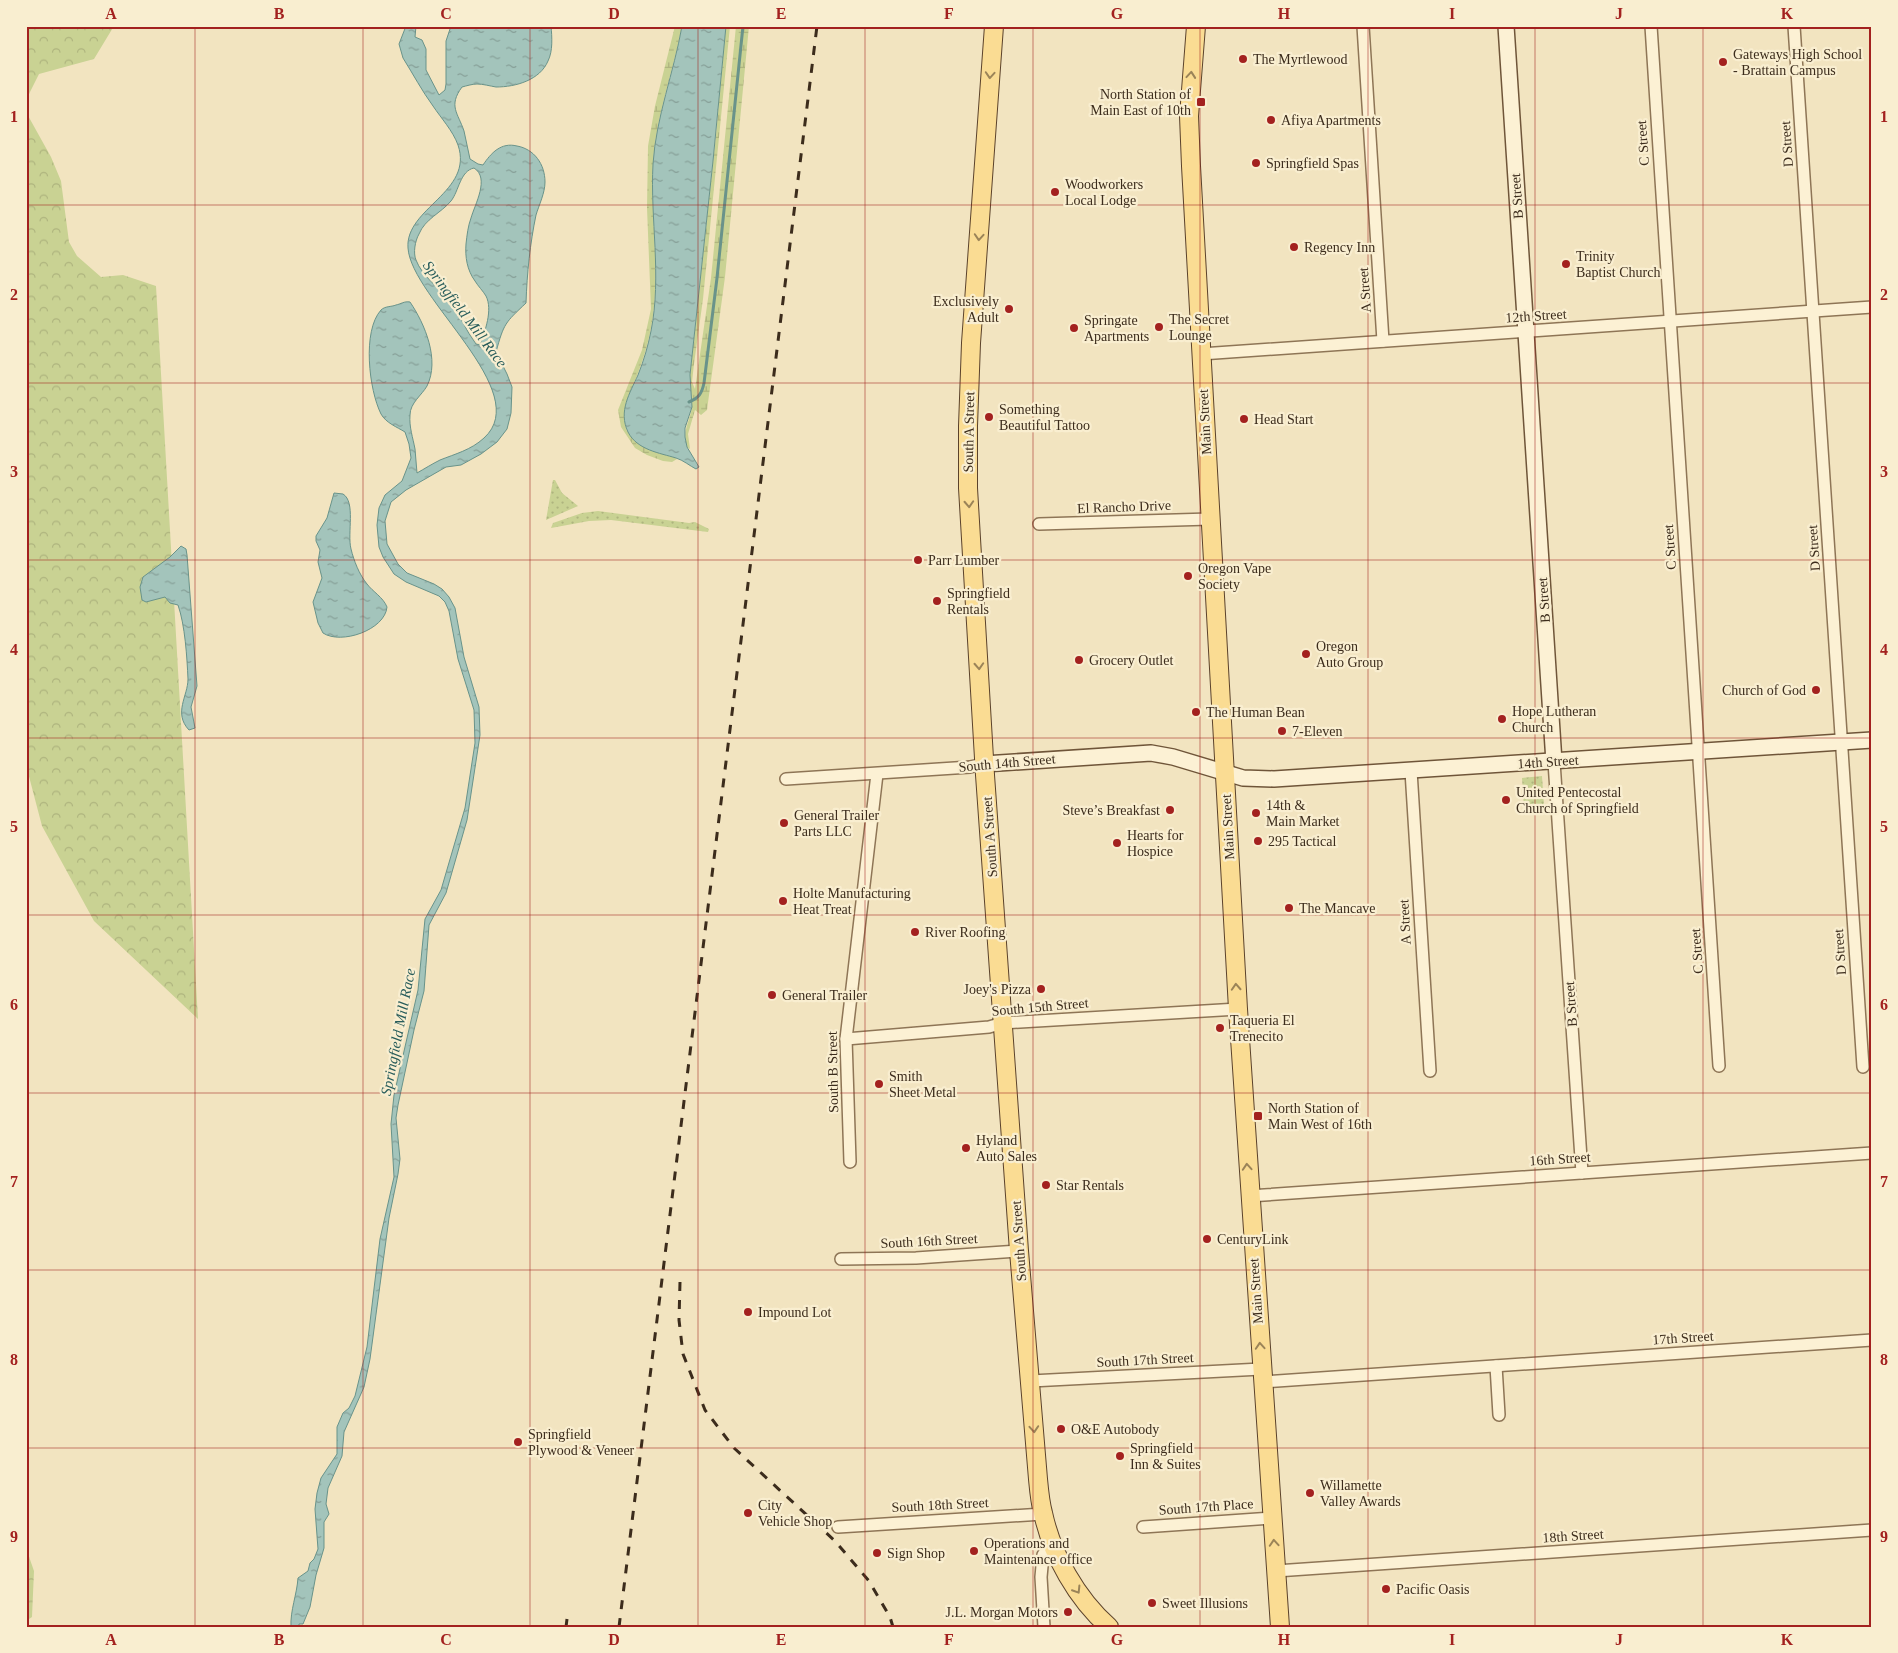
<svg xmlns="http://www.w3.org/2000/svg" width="1898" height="1653" font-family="Georgia,serif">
	<defs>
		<pattern id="grass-dots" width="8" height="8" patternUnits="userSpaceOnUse" patternTransform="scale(1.25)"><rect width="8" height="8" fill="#c9d293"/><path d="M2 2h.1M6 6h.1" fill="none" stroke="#aeb47e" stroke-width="1.8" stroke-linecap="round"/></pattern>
		<pattern id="forest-crowns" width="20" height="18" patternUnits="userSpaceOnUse" patternTransform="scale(1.25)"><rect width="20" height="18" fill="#c9d293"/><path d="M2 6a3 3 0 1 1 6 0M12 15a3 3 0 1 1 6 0" fill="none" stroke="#aeb47e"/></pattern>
		<pattern id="wetland-marsh" width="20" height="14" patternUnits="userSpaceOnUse" patternTransform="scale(1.25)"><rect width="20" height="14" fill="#c9d293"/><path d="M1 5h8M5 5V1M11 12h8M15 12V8" fill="none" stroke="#aeb47e"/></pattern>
		<pattern id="water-ripples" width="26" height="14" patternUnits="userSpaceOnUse" patternTransform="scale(1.25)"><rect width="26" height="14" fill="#a3c4bb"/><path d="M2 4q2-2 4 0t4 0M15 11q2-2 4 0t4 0" fill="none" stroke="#869f97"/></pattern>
	</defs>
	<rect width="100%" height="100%" fill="#f2e4c0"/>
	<g fill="url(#grass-dots)">
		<path d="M553 480H555L562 493 578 506 546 520Z"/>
		<path d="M598 511 689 523 695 522 709 529 708 532 611 520 589 521 551 528 553 523 582 513Z"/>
		<path d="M1542 776 1544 805 1524 807 1522 778Z"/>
	</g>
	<g fill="url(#forest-crowns)">
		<path d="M26 26H114L94 59 39 74 26 100Z"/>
		<path d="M26 112 51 157 61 181 69 242 77 256 101 277 123 275 156 286 198 1019 94 921 42 826 26 765Z"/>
		<path d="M26 1548 34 1571 32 1617 26 1621Z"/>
	</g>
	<g fill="url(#wetland-marsh)">
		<path d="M675 26H682C673 72 656 117 653 163 650 220 662 278 650 333 647 347 643 360 638 373 631 393 620 409 627 431L677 459 672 462 663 461 647 455 635 448 621 427 618 410 642 350 651 309 647 208 648 146 655 106Z"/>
		<path d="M726 26H730L703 299 694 364 692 382 695 389 711 278 736 26H749L725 277 707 410 701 415 695 410 688 434 690 449 687 447C681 429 692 420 692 403 692 394 689 385 690 375L716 135Z"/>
	</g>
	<g fill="url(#water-ripples)" stroke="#69938a" fill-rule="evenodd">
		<path d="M406 26H416L415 37 422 40 426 49V70L439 95 445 90 446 84V41L451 26H551C552 37 553 51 548 61 540 80 516 87 496 87 490 86 483 84 477 84 472 84 466 86 462 87 448 106 458 113 464 131 466 140 468 150 470 159L478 164 483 165C491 153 501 142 517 146 534 149 545 164 545 182 545 193 539 205 536 215 530 244 527 273 526 303 505 323 504 323 496 352L507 374 512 387 511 413 507 429 497 442 481 454 461 465 446 467 406 490 391 502 385 521 387 544 398 564 407 573 434 584 442 589 449 597 455 608 464 657 479 707 480 735 467 820 446 893 429 925 424 991 414 1030 398 1105 396 1118 400 1159 398 1174 389 1218 370 1359 364 1387 344 1432 342 1456 328 1488 326 1504 329 1514 324 1522V1548L316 1575 310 1607 303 1624H299V1627H291C290 1611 297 1594 298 1578L308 1571 310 1563 314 1559 318 1549 315 1509 317 1493 321 1478 337 1454V1427L343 1413 349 1408 355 1396 367 1347 380 1239 394 1177 391 1124 394 1095 418 990 425 919 441 890 465 808 475 743 474 710 458 659 449 611 445 602 439 596 406 582 394 574 383 557 379 547 377 525 379 508 385 495 402 481 411 458 409 444 405 432C397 427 386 423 381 414 369 390 362 331 381 310 385 306 391 307 396 305 401 304 404 301 410 302 425 324 440 360 427 386 422 395 410 403 410 415 409 427 413 438 415 449 416 457 416 465 417 473 424 469 432 464 440 460 455 454 471 450 484 438 535 392 411 298 408 248 405 208 474 192 458 145 453 131 441 118 433 106 422 91 413 74 403 58L399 44ZM474 168C490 178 475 204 471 218 468 226 467 235 466 244 465 257 467 270 475 281 478 286 483 291 486 296 493 310 485 331 480 345L476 344C466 331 460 315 450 301 439 288 422 276 416 260 413 253 415 241 419 234 425 219 441 213 451 201 459 191 460 171 474 168Z"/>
		<path d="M682 26H726L713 161 690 375 692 407 685 428V437L687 447 699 467 696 469C690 466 683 460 676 458 660 453 637 450 628 432 618 411 630 393 638 375 644 360 648 346 651 331 662 276 650 219 653 164 656 117 674 72 682 26Z"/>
		<path d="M334 493 343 494C356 502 347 533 351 549 354 561 359 574 367 584 373 592 383 597 387 607 385 630 341 645 323 633L318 623 313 602 322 578 318 562 320 550 316 541V536L327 518Z"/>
		<path d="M181 546 186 549 187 555 197 686 191 707 195 728 189 730C173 713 188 696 188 679 187 657 185 625 178 605L170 603 165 597 146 602 142 600 140 587 143 577 170 557Z"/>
	</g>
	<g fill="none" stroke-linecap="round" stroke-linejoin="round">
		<path stroke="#69938a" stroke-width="3" d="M689 402C699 398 702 393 704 383L717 278 743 26"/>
		<defs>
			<g id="street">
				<path d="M1363 26 1383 341"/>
				<path d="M1651 26 1719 1066"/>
				<path d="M1794 26 1863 1067"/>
				<path d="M1201 354 1872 307"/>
				<path d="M1039 524 1210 519"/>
				<path d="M1554 762 1582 1173"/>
				<path d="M1411 771 1430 1071"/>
				<path d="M786 779 970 767 984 764"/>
				<path d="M846 1039 989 1027 1003 1023 1238 1009"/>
				<path d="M850 1162 846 1039 877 774"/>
				<path d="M1249 1196 1872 1153"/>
				<path d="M841 1259 916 1258 1019 1251"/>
				<path d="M1496 1366 1499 1415"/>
				<path d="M1031 1381 1261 1369"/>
				<path d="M1262 1382 1872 1340"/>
				<path d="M838 1527 1043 1514"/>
				<path d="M1143 1527 1272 1518"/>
				<path d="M1276 1571 1872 1530"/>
				<path d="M1044 1627 1041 1577 1043 1555 1052 1542"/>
			</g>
			<g id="secondary">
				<path d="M1506 26 1554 762"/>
				<path d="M984 764 1151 753 1173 757 1243 778 1274 779 1872 740"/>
			</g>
			<g id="primary">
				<path d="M994 26 971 343 968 426V488L985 775 1019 1251 1038 1479C1039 1490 1040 1502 1043 1513 1052 1555 1077 1599 1109 1627"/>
				<path d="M1196 26 1189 116 1191 166 1238 1009 1280 1627"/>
			</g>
		</defs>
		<use href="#street" stroke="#8e7556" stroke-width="14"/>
		<use href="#secondary" stroke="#6f5539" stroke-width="18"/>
		<use href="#primary" stroke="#5b422b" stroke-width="20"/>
		<use href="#street" stroke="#fcf1d4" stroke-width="11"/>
		<use href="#secondary" stroke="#fcf1d4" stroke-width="15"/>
		<use href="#primary" stroke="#fadc93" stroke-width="18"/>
		<g stroke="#3c2c1c" stroke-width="3" stroke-dasharray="9 9" stroke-linecap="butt">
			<path d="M680 1282 679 1320 683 1354 705 1410 734 1448 835 1541 869 1581 890 1617 893 1627"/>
			<path d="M566 1627 567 1619"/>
			<path d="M619 1627 817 26"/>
		</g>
	</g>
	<defs><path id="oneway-chevron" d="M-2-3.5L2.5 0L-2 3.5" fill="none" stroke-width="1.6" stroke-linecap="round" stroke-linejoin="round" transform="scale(1.25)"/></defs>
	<g stroke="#9b8458">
		<use href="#oneway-chevron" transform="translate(990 75) rotate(94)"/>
		<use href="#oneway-chevron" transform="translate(1191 75) rotate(-85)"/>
		<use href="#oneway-chevron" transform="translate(979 237) rotate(94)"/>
		<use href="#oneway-chevron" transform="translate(969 504) rotate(87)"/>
		<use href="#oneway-chevron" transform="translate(979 666) rotate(87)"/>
		<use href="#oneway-chevron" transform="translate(1236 987) rotate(-93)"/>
		<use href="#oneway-chevron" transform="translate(1247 1167) rotate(-94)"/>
		<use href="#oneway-chevron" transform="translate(1260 1346) rotate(-94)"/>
		<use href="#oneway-chevron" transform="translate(1034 1429) rotate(86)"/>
		<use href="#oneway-chevron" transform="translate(1274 1543) rotate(-94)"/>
		<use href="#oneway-chevron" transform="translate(1077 1590) rotate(58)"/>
	</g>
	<path fill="none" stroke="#a3211f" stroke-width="1" stroke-opacity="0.55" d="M195 26V1627M363 26V1627M530 26V1627M698 26V1627M865 26V1627M1033 26V1627M1200 26V1627M1368 26V1627M1535 26V1627M1703 26V1627M26 205H1872M26 383H1872M26 560H1872M26 738H1872M26 915H1872M26 1093H1872M26 1270H1872M26 1448H1872"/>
	<g fill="#a3211f" stroke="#f9eed0" stroke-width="2">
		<circle cx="1243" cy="59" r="5"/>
		<circle cx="1723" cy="62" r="5"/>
		<rect x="1196" y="97" width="10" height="10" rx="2.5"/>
		<circle cx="1271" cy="120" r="5"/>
		<circle cx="1256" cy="163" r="5"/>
		<circle cx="1055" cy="192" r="5"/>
		<circle cx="1294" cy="247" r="5"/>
		<circle cx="1566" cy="264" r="5"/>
		<circle cx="1009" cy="309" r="5"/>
		<circle cx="1159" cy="327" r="5"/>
		<circle cx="1074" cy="328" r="5"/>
		<circle cx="989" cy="417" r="5"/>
		<circle cx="1244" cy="419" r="5"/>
		<circle cx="918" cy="560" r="5"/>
		<circle cx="1188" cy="576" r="5"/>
		<circle cx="937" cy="601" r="5"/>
		<circle cx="1306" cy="654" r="5"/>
		<circle cx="1079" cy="660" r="5"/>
		<circle cx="1816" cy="690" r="5"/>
		<circle cx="1196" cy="712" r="5"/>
		<circle cx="1502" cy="719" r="5"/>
		<circle cx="1282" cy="731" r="5"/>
		<circle cx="1506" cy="800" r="5"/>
		<circle cx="1170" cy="810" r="5"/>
		<circle cx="1256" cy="813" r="5"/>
		<circle cx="784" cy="823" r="5"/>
		<circle cx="1258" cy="841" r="5"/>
		<circle cx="1117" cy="843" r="5"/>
		<circle cx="783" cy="901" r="5"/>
		<circle cx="1289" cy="908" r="5"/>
		<circle cx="915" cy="932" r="5"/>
		<circle cx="1041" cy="989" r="5"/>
		<circle cx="772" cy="995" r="5"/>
		<circle cx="1220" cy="1028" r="5"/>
		<circle cx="879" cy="1084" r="5"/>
		<rect x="1253" y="1111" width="10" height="10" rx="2.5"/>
		<circle cx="966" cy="1148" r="5"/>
		<circle cx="1046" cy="1185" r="5"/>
		<circle cx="1207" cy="1239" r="5"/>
		<circle cx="748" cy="1312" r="5"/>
		<circle cx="1061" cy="1429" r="5"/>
		<circle cx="518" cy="1442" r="5"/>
		<circle cx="1120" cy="1456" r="5"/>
		<circle cx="1310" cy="1493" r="5"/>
		<circle cx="748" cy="1513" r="5"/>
		<circle cx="974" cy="1551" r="5"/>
		<circle cx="877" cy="1553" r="5"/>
		<circle cx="1386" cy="1589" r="5"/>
		<circle cx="1152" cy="1603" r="5"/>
		<circle cx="1068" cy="1612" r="5"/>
	</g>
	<g text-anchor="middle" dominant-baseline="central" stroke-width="4.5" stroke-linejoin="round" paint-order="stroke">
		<g font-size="14" fill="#3c2c1c" stroke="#f9eed0" text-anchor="start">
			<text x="1733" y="54">Gateways High School<tspan x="1733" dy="16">- Brattain Campus</tspan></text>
			<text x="1253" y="59">The Myrtlewood</text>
			<text x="1191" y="94" text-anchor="end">North Station of<tspan x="1191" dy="16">Main East of 10th</tspan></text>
			<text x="1281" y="120">Afiya Apartments</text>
			<text x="1266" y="163">Springfield Spas</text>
			<text x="1065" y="184">Woodworkers<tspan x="1065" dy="16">Local Lodge</tspan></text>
			<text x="1304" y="247">Regency Inn</text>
			<text x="1576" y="256">Trinity<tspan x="1576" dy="16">Baptist Church</tspan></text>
			<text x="999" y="301" text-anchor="end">Exclusively<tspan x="999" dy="16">Adult</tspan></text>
			<text x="1169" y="319">The Secret<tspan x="1169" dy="16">Lounge</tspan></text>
			<text x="1084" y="320">Springate<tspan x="1084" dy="16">Apartments</tspan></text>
			<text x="999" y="409">Something<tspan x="999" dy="16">Beautiful Tattoo</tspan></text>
			<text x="1254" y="419">Head Start</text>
			<text x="928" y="560">Parr Lumber</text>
			<text x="1198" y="568">Oregon Vape<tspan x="1198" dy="16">Society</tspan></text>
			<text x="947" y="593">Springfield<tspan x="947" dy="16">Rentals</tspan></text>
			<text x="1316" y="646">Oregon<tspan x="1316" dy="16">Auto Group</tspan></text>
			<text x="1089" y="660">Grocery Outlet</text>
			<text x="1806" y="690" text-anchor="end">Church of God</text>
			<text x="1512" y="711">Hope Lutheran<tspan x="1512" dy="16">Church</tspan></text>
			<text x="1206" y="712">The Human Bean</text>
			<text x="1292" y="731">7-Eleven</text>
			<text x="1516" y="792">United Pentecostal<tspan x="1516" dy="16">Church of Springfield</tspan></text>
			<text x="1266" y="805">14th &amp;<tspan x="1266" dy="16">Main Market</tspan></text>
			<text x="1160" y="810" text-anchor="end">Steve’s Breakfast</text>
			<text x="794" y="815">General Trailer<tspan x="794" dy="16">Parts LLC</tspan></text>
			<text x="1127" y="835">Hearts for<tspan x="1127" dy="16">Hospice</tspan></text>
			<text x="1268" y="841">295 Tactical</text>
			<text x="793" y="893">Holte Manufacturing<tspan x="793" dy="16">Heat Treat</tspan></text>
			<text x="1299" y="908">The Mancave</text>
			<text x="925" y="932">River Roofing</text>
			<text x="1031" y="989" text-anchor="end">Joey's Pizza</text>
			<text x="782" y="995">General Trailer</text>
			<text x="1230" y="1020">Taqueria El<tspan x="1230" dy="16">Trenecito</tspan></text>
			<text x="889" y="1076">Smith<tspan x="889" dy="16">Sheet Metal</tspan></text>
			<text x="1268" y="1108">North Station of<tspan x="1268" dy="16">Main West of 16th</tspan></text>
			<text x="976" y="1140">Hyland<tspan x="976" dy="16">Auto Sales</tspan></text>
			<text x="1056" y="1185">Star Rentals</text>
			<text x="1217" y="1239">CenturyLink</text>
			<text x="758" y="1312">Impound Lot</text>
			<text x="1071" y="1429">O&amp;E Autobody</text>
			<text x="528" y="1434">Springfield<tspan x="528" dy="16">Plywood &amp; Veneer</tspan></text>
			<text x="1130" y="1448">Springfield<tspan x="1130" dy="16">Inn &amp; Suites</tspan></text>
			<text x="1320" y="1485">Willamette<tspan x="1320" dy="16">Valley Awards</tspan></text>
			<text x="758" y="1505">City<tspan x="758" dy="16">Vehicle Shop</tspan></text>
			<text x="984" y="1543">Operations and<tspan x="984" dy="16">Maintenance office</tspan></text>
			<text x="887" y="1553">Sign Shop</text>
			<text x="1396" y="1589">Pacific Oasis</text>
			<text x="1162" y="1603">Sweet Illusions</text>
			<text x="1058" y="1612" text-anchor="end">J.L. Morgan Motors</text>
		</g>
		<g font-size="14" fill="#3c2c1c" stroke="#f9eed0">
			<text transform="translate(1643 143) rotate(-94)">C Street</text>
			<text transform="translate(1787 144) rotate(-94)">D Street</text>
			<text transform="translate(1517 196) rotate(-94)">B Street</text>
			<text transform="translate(1365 290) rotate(-94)">A Street</text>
			<text transform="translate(1536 316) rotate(-4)">12th Street</text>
			<text transform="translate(1205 422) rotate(-93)">Main Street</text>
			<text transform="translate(969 432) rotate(-89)">South A Street</text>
			<text transform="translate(1124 507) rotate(-2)">El Rancho Drive</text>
			<text transform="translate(1670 547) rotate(-94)">C Street</text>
			<text transform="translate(1814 548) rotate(-94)">D Street</text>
			<text transform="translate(1544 600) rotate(-94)">B Street</text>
			<text transform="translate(1548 762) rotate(-4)">14th Street</text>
			<text transform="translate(1007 763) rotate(-5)">South 14th Street</text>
			<text transform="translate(1228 827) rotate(-93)">Main Street</text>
			<text transform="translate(990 837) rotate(-94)">South A Street</text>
			<text transform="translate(1405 922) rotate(-93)">A Street</text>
			<text transform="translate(1697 951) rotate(-94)">C Street</text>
			<text transform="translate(1840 952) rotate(-94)">D Street</text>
			<text transform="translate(1571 1004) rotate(-94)">B Street</text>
			<text transform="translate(1040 1007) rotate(-5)">South 15th Street</text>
			<text transform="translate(833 1072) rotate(-91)">South B Street</text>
			<text transform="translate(1560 1159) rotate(-4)">16th Street</text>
			<text transform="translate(929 1241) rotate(-3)">South 16th Street</text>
			<text transform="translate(1019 1241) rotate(-94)">South A Street</text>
			<text transform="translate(1256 1291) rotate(-94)">Main Street</text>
			<text transform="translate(1683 1338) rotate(-4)">17th Street</text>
			<text transform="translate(1145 1360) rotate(-3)">South 17th Street</text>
			<text transform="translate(940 1505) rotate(-3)">South 18th Street</text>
			<text transform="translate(1206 1507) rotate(-4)">South 17th Place</text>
			<text transform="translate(1573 1536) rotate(-4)">18th Street</text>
		</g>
		<g font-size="15" font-style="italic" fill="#295d5b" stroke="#f9eed0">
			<text transform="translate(465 314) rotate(53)">Springfield Mill Race</text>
			<text transform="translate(398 1032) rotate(-79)">Springfield Mill Race</text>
		</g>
	</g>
	<rect width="1898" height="1653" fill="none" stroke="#f9eed0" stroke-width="55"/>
	<rect x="28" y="28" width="1842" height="1598" fill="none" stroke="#a3211f" stroke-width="2"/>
	<g font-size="16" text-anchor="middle" font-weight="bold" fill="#a3211f">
		<text x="111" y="19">A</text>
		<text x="279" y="19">B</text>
		<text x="446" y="19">C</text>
		<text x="614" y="19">D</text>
		<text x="781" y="19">E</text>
		<text x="949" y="19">F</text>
		<text x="1117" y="19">G</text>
		<text x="1284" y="19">H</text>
		<text x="1452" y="19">I</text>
		<text x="1619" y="19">J</text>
		<text x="1787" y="19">K</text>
		<text x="14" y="122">1</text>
		<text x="1884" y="122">1</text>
		<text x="14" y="300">2</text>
		<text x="1884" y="300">2</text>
		<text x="14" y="477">3</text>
		<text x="1884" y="477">3</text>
		<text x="14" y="655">4</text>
		<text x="1884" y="655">4</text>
		<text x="14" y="832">5</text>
		<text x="1884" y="832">5</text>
		<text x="14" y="1010">6</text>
		<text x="1884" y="1010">6</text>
		<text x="14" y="1187">7</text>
		<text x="1884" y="1187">7</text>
		<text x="14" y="1365">8</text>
		<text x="1884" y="1365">8</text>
		<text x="14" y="1542">9</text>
		<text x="1884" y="1542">9</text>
		<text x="111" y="1645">A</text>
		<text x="279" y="1645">B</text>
		<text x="446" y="1645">C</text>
		<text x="614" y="1645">D</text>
		<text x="781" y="1645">E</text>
		<text x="949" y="1645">F</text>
		<text x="1117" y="1645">G</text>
		<text x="1284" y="1645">H</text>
		<text x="1452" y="1645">I</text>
		<text x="1619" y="1645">J</text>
		<text x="1787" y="1645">K</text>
	</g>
</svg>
